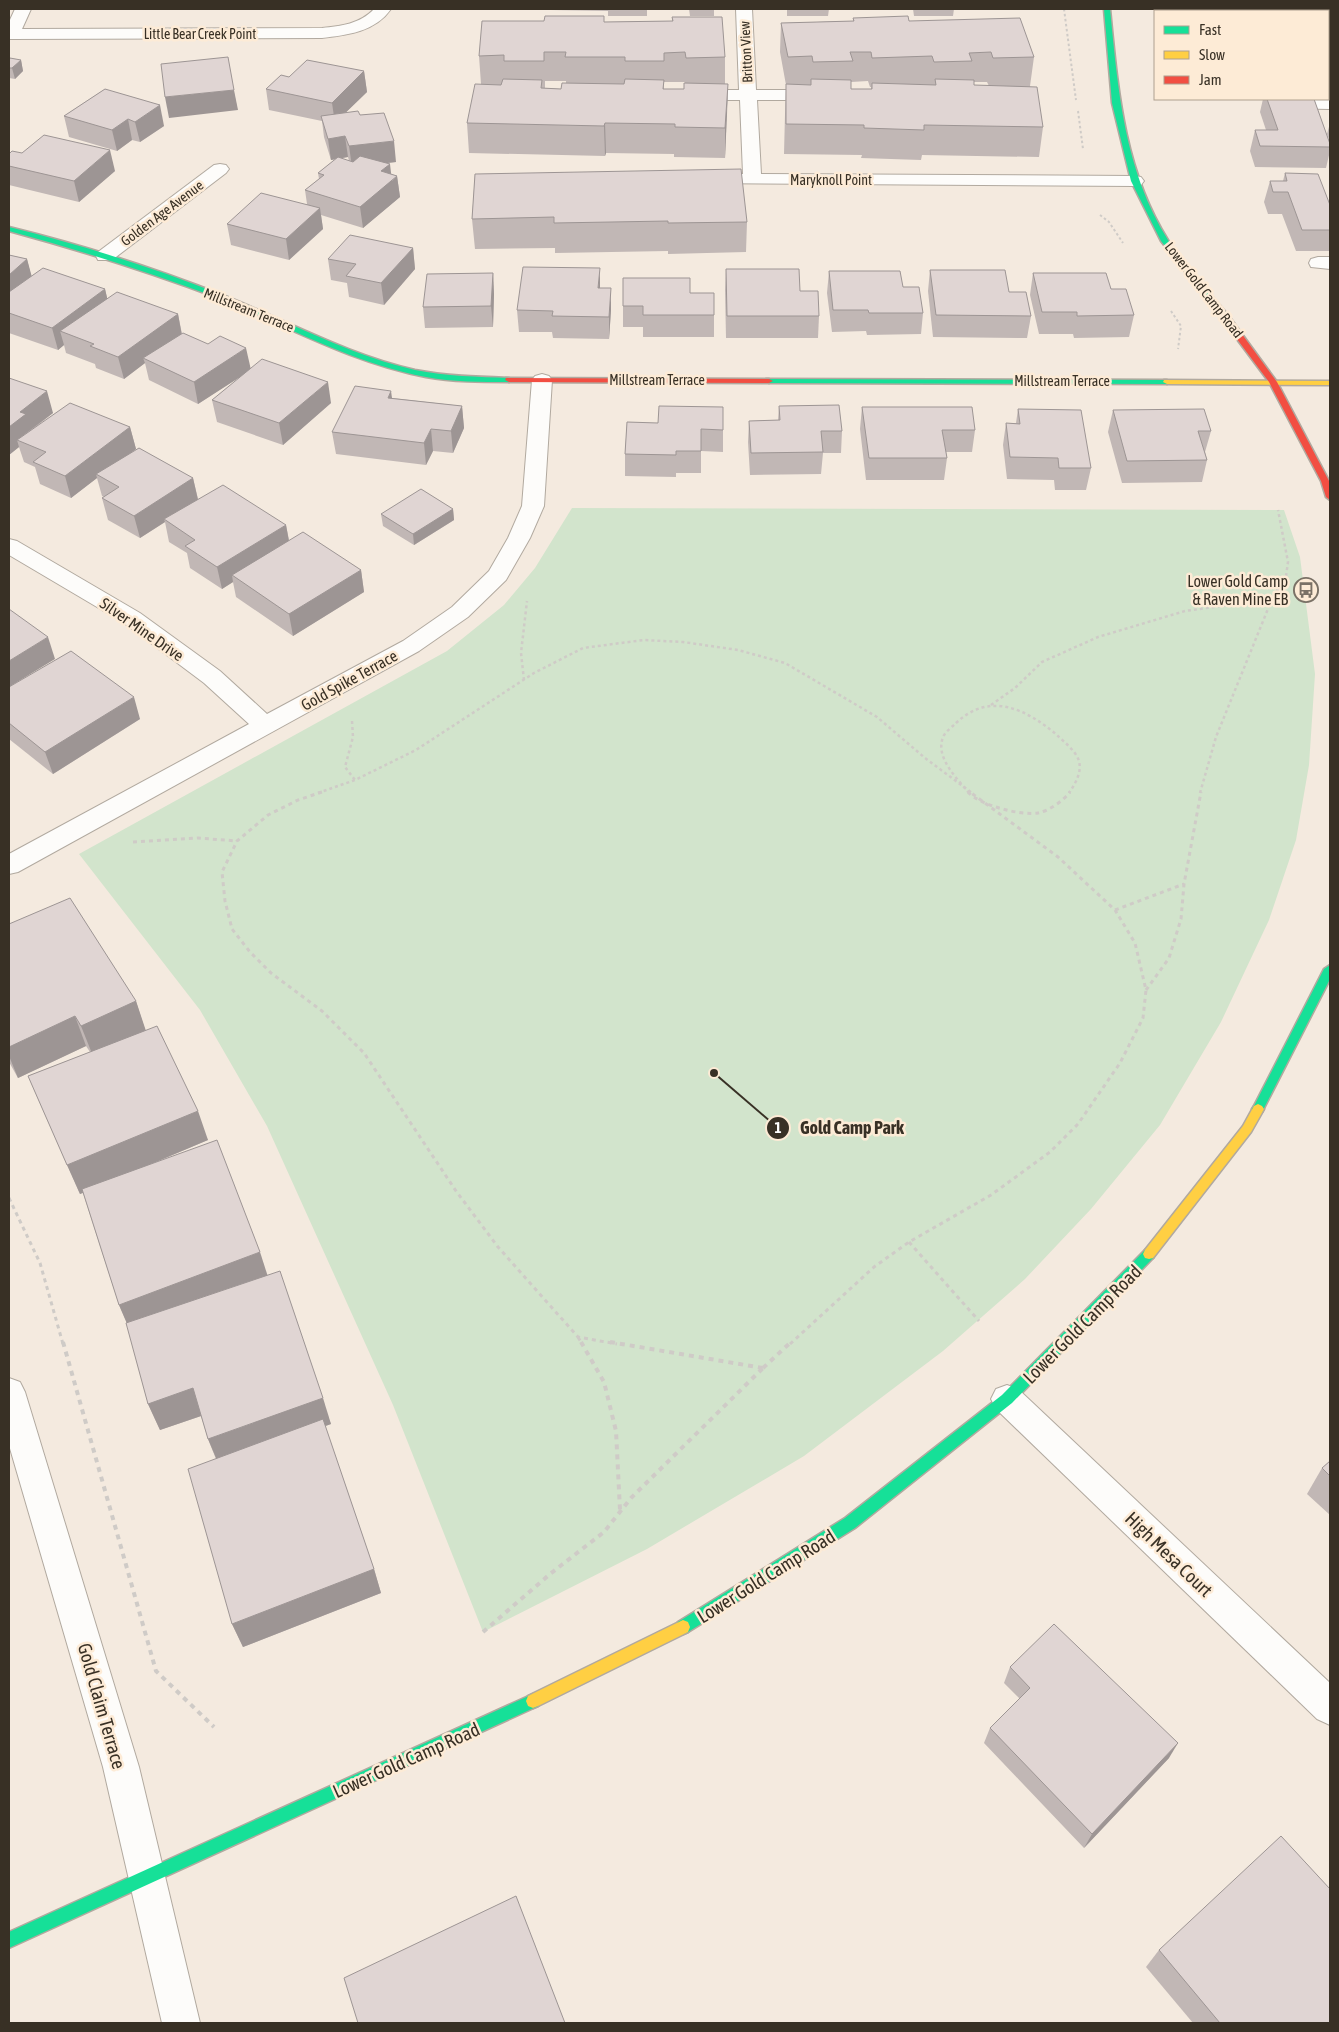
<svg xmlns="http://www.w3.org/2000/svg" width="1339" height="2032" font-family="'Asap Condensed',sans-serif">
	<rect width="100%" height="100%" fill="#f4eadf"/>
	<path fill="#d2e4cc" d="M572 508 1284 510 1300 557 1315 674 1309 765 1296 840 1269 920 1221 1022 1160 1125 1091 1209 1025 1279 943 1351 804 1456 647 1549 483 1632 393 1405 267 1126 200 1010 79 854 447 651 504 605 535 568Z"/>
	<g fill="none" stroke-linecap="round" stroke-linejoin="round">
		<defs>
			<g id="lane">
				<path d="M1279 99H1330V109L1273 108 1270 104 1273 100Z"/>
				<path d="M1318 257H1330V269L1311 267 1309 263 1311 259Z"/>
			</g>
			<g id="street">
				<path d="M15 9H31L22 29 322 28C341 26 360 24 374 9H391C375 32 347 35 322 38L9 39V22Z"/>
				<path d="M736 9H752L756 90H823L829 91 832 95 829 99 823 100H757L761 174 1135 176 1141 177 1144 181 1141 185 1135 186 698 183 695 179 698 175 743 174 740 100H691L685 99 682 95 685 91 691 90H739Z"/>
				<path d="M220 164 226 165 229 169 226 173 112 260H98L96 256 98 252 214 165Z"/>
				<path d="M542 374 549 376 552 380 544 506 530 538 506 580 468 617 419 651 18 872 9 874V854L249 724 204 683 124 623 9 555V539L17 541 140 613 220 671 267 714 403 641 452 607 489 571 508 538 522 506 532 380 535 376Z"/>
				<path d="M9 1378 20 1382 25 1392 139 1767 200 2023H162L103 1767 9 1445Z"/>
				<path d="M1007 1385 1018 1389 1330 1683V1725L1317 1719 996 1409 991 1399 996 1389Z"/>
			</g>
			<g id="fast">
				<path d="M1104 9H1110C1118 90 1124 170 1168 240 1184 266 1209 292 1228 315V319H1222L1161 241 1131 181 1112 103Z"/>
				<path d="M9 227C82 245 155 268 225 296 288 321 348 355 415 370 446 376 478 377 509 378L513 380 509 382C481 382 453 382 426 377 352 363 287 326 218 298 149 272 79 250 9 231Z"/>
				<path d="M766 379 1167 380 1171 382 1167 384 769 383 765 381Z"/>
				<path d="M1330 965V979L1262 1112H1254L1252 1109 1254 1106 1324 969Z"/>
				<path d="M1149 1249 1153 1250 1155 1254 1153 1258 1012 1403 855 1528 688 1632 683 1634 678 1632 676 1627 678 1622 845 1518 1002 1395 1145 1250Z"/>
				<path d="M533 1694 538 1696 540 1701 538 1706 9 1948V1932Z"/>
			</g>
			<g id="slow">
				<path d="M1164 380 1330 381V385L1167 384 1163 382Z"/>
				<path d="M1258 1104 1262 1106 1264 1109 1251 1132 1153 1258 1149 1259 1145 1258 1143 1254 1145 1250 1243 1126 1254 1106Z"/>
				<path d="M683 1620 688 1622 690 1627 688 1632 538 1706 533 1708 528 1706 526 1701 528 1696Z"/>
			</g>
			<g id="jam">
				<path d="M1222 315H1228L1277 382 1329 481 1330 500 1326 497 1321 481 1269 382 1222 319Z"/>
				<path d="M506 378 769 379 773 381 769 383 509 382 505 380Z"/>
			</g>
		</defs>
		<use href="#lane" stroke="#b1a99f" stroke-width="2"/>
		<use href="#street" stroke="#b1a99f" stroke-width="2"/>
		<use href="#fast" stroke="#b1a99f" stroke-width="3"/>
		<use href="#slow" stroke="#b1a99f" stroke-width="3"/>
		<use href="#jam" stroke="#b1a99f" stroke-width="3"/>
		<g stroke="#cfcbc7" stroke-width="2" stroke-dasharray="2.5 2.5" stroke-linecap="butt">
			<path d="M1064 9 1076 100"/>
			<path d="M1078 111 1083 149"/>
			<path d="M1100 215 1109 222 1123 243"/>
			<path d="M1171 311 1181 326 1178 349"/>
		</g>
		<g stroke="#cfcbc7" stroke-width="2.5" stroke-dasharray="3 3" stroke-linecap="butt">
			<path d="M524 680 521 653 527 601"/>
			<path d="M991 705 1015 688 1042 662 1098 637 1185 611 1272 599"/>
			<path d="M352 721 353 737 345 767 355 780"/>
			<path d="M318 793 355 780 416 750 534 673 583 648 644 640 683 642 738 650 785 663 877 717 925 758 972 793"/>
			<path d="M969 793C957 778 935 758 943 737 945 732 952 727 956 723 990 691 1026 709 1057 735 1064 742 1076 751 1079 761 1082 773 1075 784 1069 793"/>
			<path d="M1200 793 1216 737 1272 599 1286 576 1288 562 1278 510"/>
		</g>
		<g stroke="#cfcbc7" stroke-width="3" stroke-dasharray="4 4" stroke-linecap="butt">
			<path d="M322 792 298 800 268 815 237 841 222 872 225 901 232 929 250 952 271 973 322 1011 364 1053 456 1191 498 1247 578 1337 617 1344"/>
			<path d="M968 792C979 805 1021 816 1038 813 1049 811 1064 800 1070 792"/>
			<path d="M133 842 198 838 237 841"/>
			<path d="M1115 910 1184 884"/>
			<path d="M1146 990 1169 958 1181 919 1184 884 1201 792"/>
			<path d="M9 1198 40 1263 63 1344"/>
			<path d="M909 1242 979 1321"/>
			<path d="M578 1337 582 1344"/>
			<path d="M790 1344 874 1267 909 1242 991 1195 1050 1152 1078 1124 1120 1063 1143 1018 1146 990 1135 943 1115 910 1058 857 970 792"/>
		</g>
		<g stroke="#cfcbc7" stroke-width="4" stroke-dasharray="5 5" stroke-linecap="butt">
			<path d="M63 1342 156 1671 214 1727"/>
			<path d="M581 1342 604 1382 616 1431 620 1510"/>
			<path d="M610 1342 763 1368"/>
			<path d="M763 1368 791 1342"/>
			<path d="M483 1632 550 1574 604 1532 631 1498 763 1368"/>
		</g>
		<use href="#lane" fill="#fdfcfa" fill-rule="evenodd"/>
		<use href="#street" fill="#fdfcfa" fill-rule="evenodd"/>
		<use href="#fast" fill="#16e098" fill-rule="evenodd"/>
		<use href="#slow" fill="#ffcf43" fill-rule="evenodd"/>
		<use href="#jam" fill="#f24e42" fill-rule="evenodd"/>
	</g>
	<g fill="#c1b7b5" fill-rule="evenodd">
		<rect x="217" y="9" width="111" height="1"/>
		<path d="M497 9H647V16H608V11Z"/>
		<path d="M689 9H725V10H714V16H690Z"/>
		<path d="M772 9H877H829L828 16H787V9Z"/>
		<path d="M913 9H954L953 16H914Z"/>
		<rect x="973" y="9" width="44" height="1"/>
		<path d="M1213 9H1275L1274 11H1214Z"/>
		<path d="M1292 9H1330V21H1328V11H1293Z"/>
		<path d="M672 17 725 57V84H728L725 158 674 157V154L606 153 605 156 469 153 467 123 481 84 479 56 604 22 672 21ZM545 81H566V83L561 89 545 88ZM664 82H685L684 89H664Z"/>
		<path d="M853 18 909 21 1034 57 1030 86 1043 127 1039 157 922 155 921 160 861 158 862 155 784 154 785 114 786 85 780 52 781 23 853 21ZM868 81 870 87H871V89H851V82ZM974 82H987L989 86 974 85Z"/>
		<rect x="1328" y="21" width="2" height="70"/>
		<path d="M9 60H21L23 71 15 79 9 78Z"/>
		<path d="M364 71 367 92 345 113 360 115 396 162 386 163 391 174 397 176 400 197 363 228 321 215 323 229 289 260 231 245 227 224 307 204 305 190 319 179 318 173 336 159 331 160 324 137 322 121 269 110 266 89 289 77ZM348 157 349 161 341 158Z"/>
		<path d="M105 89 164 126 140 142 132 140 117 151 69 137 64 116Z"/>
		<path d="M1263 99H1314L1330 144V151L1326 168 1255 167 1250 151 1255 130H1266L1260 112Z"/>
		<path d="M1330 123V142L1327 134Z"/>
		<path d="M22 153 115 171 79 202 9 185V154Z"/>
		<path d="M1285 173 1330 205V251H1296L1282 214H1268L1264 202 1270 181H1283Z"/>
		<path d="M475 174 747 222 746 252 668 254V251L555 253V248L475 249 472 219Z"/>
		<path d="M413 248 415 269 384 305 349 297 347 283 331 280 328 259Z"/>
		<path d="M9 255 27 259 31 276 105 289 107 298 178 314 182 334 250 369 331 403 283 445 217 422 212 400 244 374 198 404 149 380 145 363 124 379 96 368 95 364 66 353 64 345 58 350 9 333Z"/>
		<path d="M726 269 819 316 818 338H726L725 290Z"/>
		<path d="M930 270 1009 292 1031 316 1027 338 933 337 928 291Z"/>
		<path d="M829 271 903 287 923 313 921 334 867 335 866 331 832 332 827 293Z"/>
		<path d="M493 273 494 294 493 327 425 328 423 307Z"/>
		<path d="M1033 273 1111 289 1134 315 1129 337 1074 338 1073 334H1039L1030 295Z"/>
		<path d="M600 288 611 310 609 339 553 338 552 332H519L517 310Z"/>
		<path d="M690 293 714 315V337H643V327H623V306Z"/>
		<path d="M9 378 53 413 31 431 130 427 136 449 131 453 193 478 198 499 286 525 289 540 361 570 364 592 293 636 236 597 233 582 222 589 190 568 187 553 169 542 165 522 140 538 108 520 102 498 104 497 102 496 97 478 71 498 40 484 35 467 24 462 19 447 9 455Z"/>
		<path d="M392 398 462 406 464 428 453 453 433 451 426 465 336 454 332 432Z"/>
		<path d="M779 406 842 431 841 453H823L821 474 750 475 748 442 749 421 778 420Z"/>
		<path d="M862 407 975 430 972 452H946L947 458 944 480H866L860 429Z"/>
		<path d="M1018 409 1091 468 1086 490H1055L1054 480 1007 479 1003 445 1006 423H1016Z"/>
		<path d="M1113 410 1211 431 1205 452 1207 460 1202 482 1122 483 1108 432Z"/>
		<path d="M627 422 723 430V452L701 451V473H676V477L625 476V454Z"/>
		<path d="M453 509 454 520 414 545 383 526 381 514Z"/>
		<path d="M9 687 140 719 53 774 9 739Z"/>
		<path d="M9 924 136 1001 145 1030 208 1140 149 1165 267 1275 331 1424 325 1426 374 1569 381 1593 243 1647 232 1624 216 1459 208 1439 201 1416 160 1430 148 1404 127 1323 119 1305 83 1193 80 1194 28 1076 90 1052 86 1046 18 1078 9 1062Z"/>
		<path d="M1330 1461V1515L1307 1494 1322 1468Z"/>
		<path d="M1010 1667 1169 1758 1084 1848 984 1743 990 1728 1020 1699 1004 1683Z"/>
		<path d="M1159 1950 1330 2023H1193L1146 1967Z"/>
	</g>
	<g fill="#9d9594">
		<path d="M21 60 23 71 15 79 12 68Z"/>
		<path d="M364 71 367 92 335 123 332 103Z"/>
		<path d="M728 84 727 114 725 158V128Z"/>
		<path d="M234 90 238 110 169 118 165 97Z"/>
		<path d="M160 105 164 126 140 142 135 122Z"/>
		<path d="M128 119 132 140 117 151 112 130Z"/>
		<path d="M605 123 606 153 605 156 604 126Z"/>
		<path d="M345 136 348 157 331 160 328 139Z"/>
		<path d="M394 141 396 162 352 167 349 146Z"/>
		<path d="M110 150 115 171 79 202 74 181Z"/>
		<path d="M390 164 392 181 397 176 400 197 363 228 360 207 381 171Z"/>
		<path d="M320 208 323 229 289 260 286 239Z"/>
		<path d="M413 248 415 269 384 305 381 283Z"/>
		<path d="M27 259 33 281 9 302V275Z"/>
		<path d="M600 268V290L598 288Z"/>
		<path d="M493 273 494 294 493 327 491 306Z"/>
		<path d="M611 288V310L609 339V317Z"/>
		<path d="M105 289 110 310 60 331 64 345 58 350 52 328Z"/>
		<path d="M178 314 182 336 143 358 145 363 124 379 118 357Z"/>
		<path d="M246 348 251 370 198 404 194 382Z"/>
		<path d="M328 382 331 403 283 445 279 423Z"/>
		<path d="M47 391 53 413 17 440 19 447 9 455V427L20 412Z"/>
		<path d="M391 391 394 412 388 398Z"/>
		<path d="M462 406 464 428 453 453 451 431Z"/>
		<path d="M130 427 136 449 100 476 96 474 97 478 71 498 65 476Z"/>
		<path d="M431 429 433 451 426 465 424 443Z"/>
		<path d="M193 478 198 500 164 519 165 522 140 538 134 516Z"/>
		<path d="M453 509 454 520 414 545 413 534Z"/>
		<path d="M286 525 290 547 232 575 233 582 222 589 217 567Z"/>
		<path d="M361 570 364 592 293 636 289 614Z"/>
		<path d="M48 637 55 659 9 687V661Z"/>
		<path d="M134 697 140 719 53 774 45 752Z"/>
		<path d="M136 1001 146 1031 93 1056 81 1026Z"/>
		<path d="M75 1016 86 1046 18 1078 9 1056V1047Z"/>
		<path d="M198 1111 208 1140 80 1194 67 1165Z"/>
		<path d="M260 1252 269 1280 131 1333 119 1305Z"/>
		<path d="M193 1388 204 1415 160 1430 148 1404Z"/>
		<path d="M323 1398 331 1424 219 1465 208 1439Z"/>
		<path d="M374 1569 381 1593 243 1647 232 1624Z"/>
		<path d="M1178 1743 1169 1758 1084 1848 1092 1834Z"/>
	</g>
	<g fill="#e0d5d3" stroke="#9d9594">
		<path d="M545 16H604V22L673 21 672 17H722L725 57 686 58 685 52 664 53V61H625V57H565L566 52H544V61H504V55L479 56 482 21H544Z"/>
		<path d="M908 16 909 21 1020 18 1034 57 993 58 991 52 969 53 972 61 934 62 932 56 872 58 871 52H850L853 61 813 62 812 56 788 57 781 23 854 21 853 18Z"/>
		<rect x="1328" y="21" width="2" height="50"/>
		<path d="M228 57 234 90 165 97 161 64Z"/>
		<path d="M10 58 21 60 12 68H9V60Z"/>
		<path d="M307 60 364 71 332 103 266 89 281 75 289 77Z"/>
		<path d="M503 79 542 80 541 88 561 89 562 83 624 84 625 79 664 80 663 89H684V83L728 84 725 128 675 127V124L605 123 604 126 467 123 475 84 501 85Z"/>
		<path d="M811 79 851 80V89H872V83L936 85 935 79 974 80V85L1037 87 1043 127 924 125V130L864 128V125L786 124V84L811 85Z"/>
		<path d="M105 89 160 105 135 122 128 119 112 130 64 116Z"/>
		<path d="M1267 99H1314L1330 144V147L1260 146 1255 130H1278Z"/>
		<path d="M358 111 360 115 384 113 394 141 349 146 345 136 328 139 321 116Z"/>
		<path d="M44 135 110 150 74 181 9 166V154L12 151 22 153Z"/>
		<path d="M360 156 390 164 381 171 397 176 360 207 305 190 324 175 318 173 338 157 353 162Z"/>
		<path d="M741 169 747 222 668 223V221L554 223V217L472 219 475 174Z"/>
		<path d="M1285 173 1318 174 1330 205V230H1302L1288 192H1273L1270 181H1287Z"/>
		<path d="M261 193 320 208 286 239 227 224Z"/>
		<path d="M350 235 413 248 381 283 346 276 356 264 328 259Z"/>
		<path d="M9 255 27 259 9 275Z"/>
		<path d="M523 267 600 268 598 288H611L609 317 552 316 553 311 517 310Z"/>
		<path d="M43 268 105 289 52 328 9 313V292Z"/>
		<path d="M726 269H799L800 291H818L819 316H727Z"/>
		<path d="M930 270H1005L1009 292H1026L1031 316 936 315Z"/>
		<path d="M829 271H900L903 287H919L923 313H869L868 310H833Z"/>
		<path d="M493 273 491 306 423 307 427 274Z"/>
		<path d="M1033 273H1106L1111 289H1126L1134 315 1077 316V312H1042Z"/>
		<path d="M623 278H690V293H714V315H643V306H623Z"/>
		<path d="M117 292 178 314 118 357 90 346 94 344 60 331Z"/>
		<path d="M183 333 208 344 220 336 246 348 194 382 143 358Z"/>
		<path d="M262 359 328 382 279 423 212 400Z"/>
		<path d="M9 378 47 391 20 412 26 414 9 427Z"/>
		<path d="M355 386 391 391 388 398 462 406 451 431 431 429 424 443 332 432Z"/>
		<path d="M70 403 130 427 65 476 33 462 46 452 17 440Z"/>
		<path d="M839 405 842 431H821L823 452 751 453 749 421 780 420 779 406Z"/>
		<path d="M659 406 723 407V430L701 429V451H676V455L625 454 627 422 658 423Z"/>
		<path d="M862 407H972L975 430H942L947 458H869Z"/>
		<path d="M1018 409 1081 410 1091 468H1059L1058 458 1010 457 1006 423 1020 424Z"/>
		<path d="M1204 409 1211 431H1198L1207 460 1127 461 1113 410Z"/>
		<path d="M139 448 193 478 134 516 102 498 119 487 96 474Z"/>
		<path d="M223 485 286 525 217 567 185 546 195 540 164 519Z"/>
		<path d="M421 489 453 509 413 534 381 514Z"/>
		<path d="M303 532 361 570 289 614 232 575Z"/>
		<path d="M9 609 48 637 9 661Z"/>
		<path d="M71 651 134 697 45 752 9 723V687Z"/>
		<path d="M70 898 136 1001 81 1026 75 1016 9 1047V924Z"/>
		<path d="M157 1026 198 1111 67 1165 28 1076Z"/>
		<path d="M217 1140 260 1252 119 1305 82 1189Z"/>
		<path d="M280 1271 323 1398 208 1439 193 1388 148 1404 126 1323Z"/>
		<path d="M323 1419 374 1569 232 1624 188 1469Z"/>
		<path d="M1330 1461V1476L1322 1468Z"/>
		<path d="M1054 1624 1178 1743 1092 1834 990 1728 1030 1688 1010 1667Z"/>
		<path d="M1281 1836 1330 1889V2023H1220L1159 1950Z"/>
		<path d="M516 1896 565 2023H358L344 1978Z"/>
	</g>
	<defs>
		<symbol id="bus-ring" viewBox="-11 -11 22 22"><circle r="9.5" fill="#fdebd6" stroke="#7a7166" stroke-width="1.5"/><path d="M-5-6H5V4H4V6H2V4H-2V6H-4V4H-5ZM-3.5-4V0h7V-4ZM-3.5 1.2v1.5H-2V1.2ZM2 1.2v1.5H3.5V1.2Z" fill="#7a7166"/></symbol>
	</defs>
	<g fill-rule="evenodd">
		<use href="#bus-ring" x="1292" y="576" width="28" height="28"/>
	</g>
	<g text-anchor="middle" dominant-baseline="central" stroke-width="5" stroke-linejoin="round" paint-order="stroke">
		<g font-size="14" fill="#383025" stroke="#fdebd6">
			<text x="200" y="34">Little Bear Creek Point</text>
			<text transform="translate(746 52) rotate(-93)">Britton View</text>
			<text x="831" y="180">Maryknoll Point</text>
			<text transform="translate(162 213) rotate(-37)">Golden Age Avenue</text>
			<text transform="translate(1204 290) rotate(52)">Lower Gold Camp Road</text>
			<text transform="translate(249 310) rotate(22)">Millstream Terrace</text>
			<text x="657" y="380">Millstream Terrace</text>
			<text x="1062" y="381">Millstream Terrace</text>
		</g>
		<g font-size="16" fill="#383025" stroke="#fdebd6" text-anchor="end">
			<text x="1288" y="581">Lower Gold Camp<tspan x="1288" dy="18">&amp; Raven Mine EB</tspan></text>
		</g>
		<g font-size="16" fill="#383025" stroke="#fdebd6">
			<text transform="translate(142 629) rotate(35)">Silver Mine Drive</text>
			<text transform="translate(349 680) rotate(-29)">Gold Spike Terrace</text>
		</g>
		<g font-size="19" fill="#383025" stroke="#fdebd6">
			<text transform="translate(1082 1324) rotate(-45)">Lower Gold Camp Road</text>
			<text transform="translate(1169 1554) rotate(44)">High Mesa Court</text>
			<text transform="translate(766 1576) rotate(-32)">Lower Gold Camp Road</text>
			<text transform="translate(102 1706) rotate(74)">Gold Claim Terrace</text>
			<text transform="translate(406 1760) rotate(-24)">Lower Gold Camp Road</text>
		</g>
	</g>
	<path fill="none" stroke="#383025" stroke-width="2" d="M714 1073L778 1128"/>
	<g fill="#383025" stroke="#fdebd6" stroke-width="2">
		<circle cx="714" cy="1073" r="5"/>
		<circle cx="778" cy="1128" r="12"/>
	</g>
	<g font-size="15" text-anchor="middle" font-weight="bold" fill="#fff">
		<text x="778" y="1133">1</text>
	</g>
	<g font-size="18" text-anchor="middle" font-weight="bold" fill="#383025" stroke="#fdebd6" stroke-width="5" stroke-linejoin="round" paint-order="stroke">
		<text x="852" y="1134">Gold Camp Park</text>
	</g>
	<rect width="1339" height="2032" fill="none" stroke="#383025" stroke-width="20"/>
	<rect x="1154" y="10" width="175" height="90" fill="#fdebd6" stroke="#aea08f"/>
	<rect x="1164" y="26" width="25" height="8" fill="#16e098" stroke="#aea08f"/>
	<text x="1199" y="35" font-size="15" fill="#383025">Fast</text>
	<rect x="1164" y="51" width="25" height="8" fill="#ffcf43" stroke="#aea08f"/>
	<text x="1199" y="60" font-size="15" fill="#383025">Slow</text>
	<rect x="1164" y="76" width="25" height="8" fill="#f24e42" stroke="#aea08f"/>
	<text x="1199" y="85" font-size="15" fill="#383025">Jam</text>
</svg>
